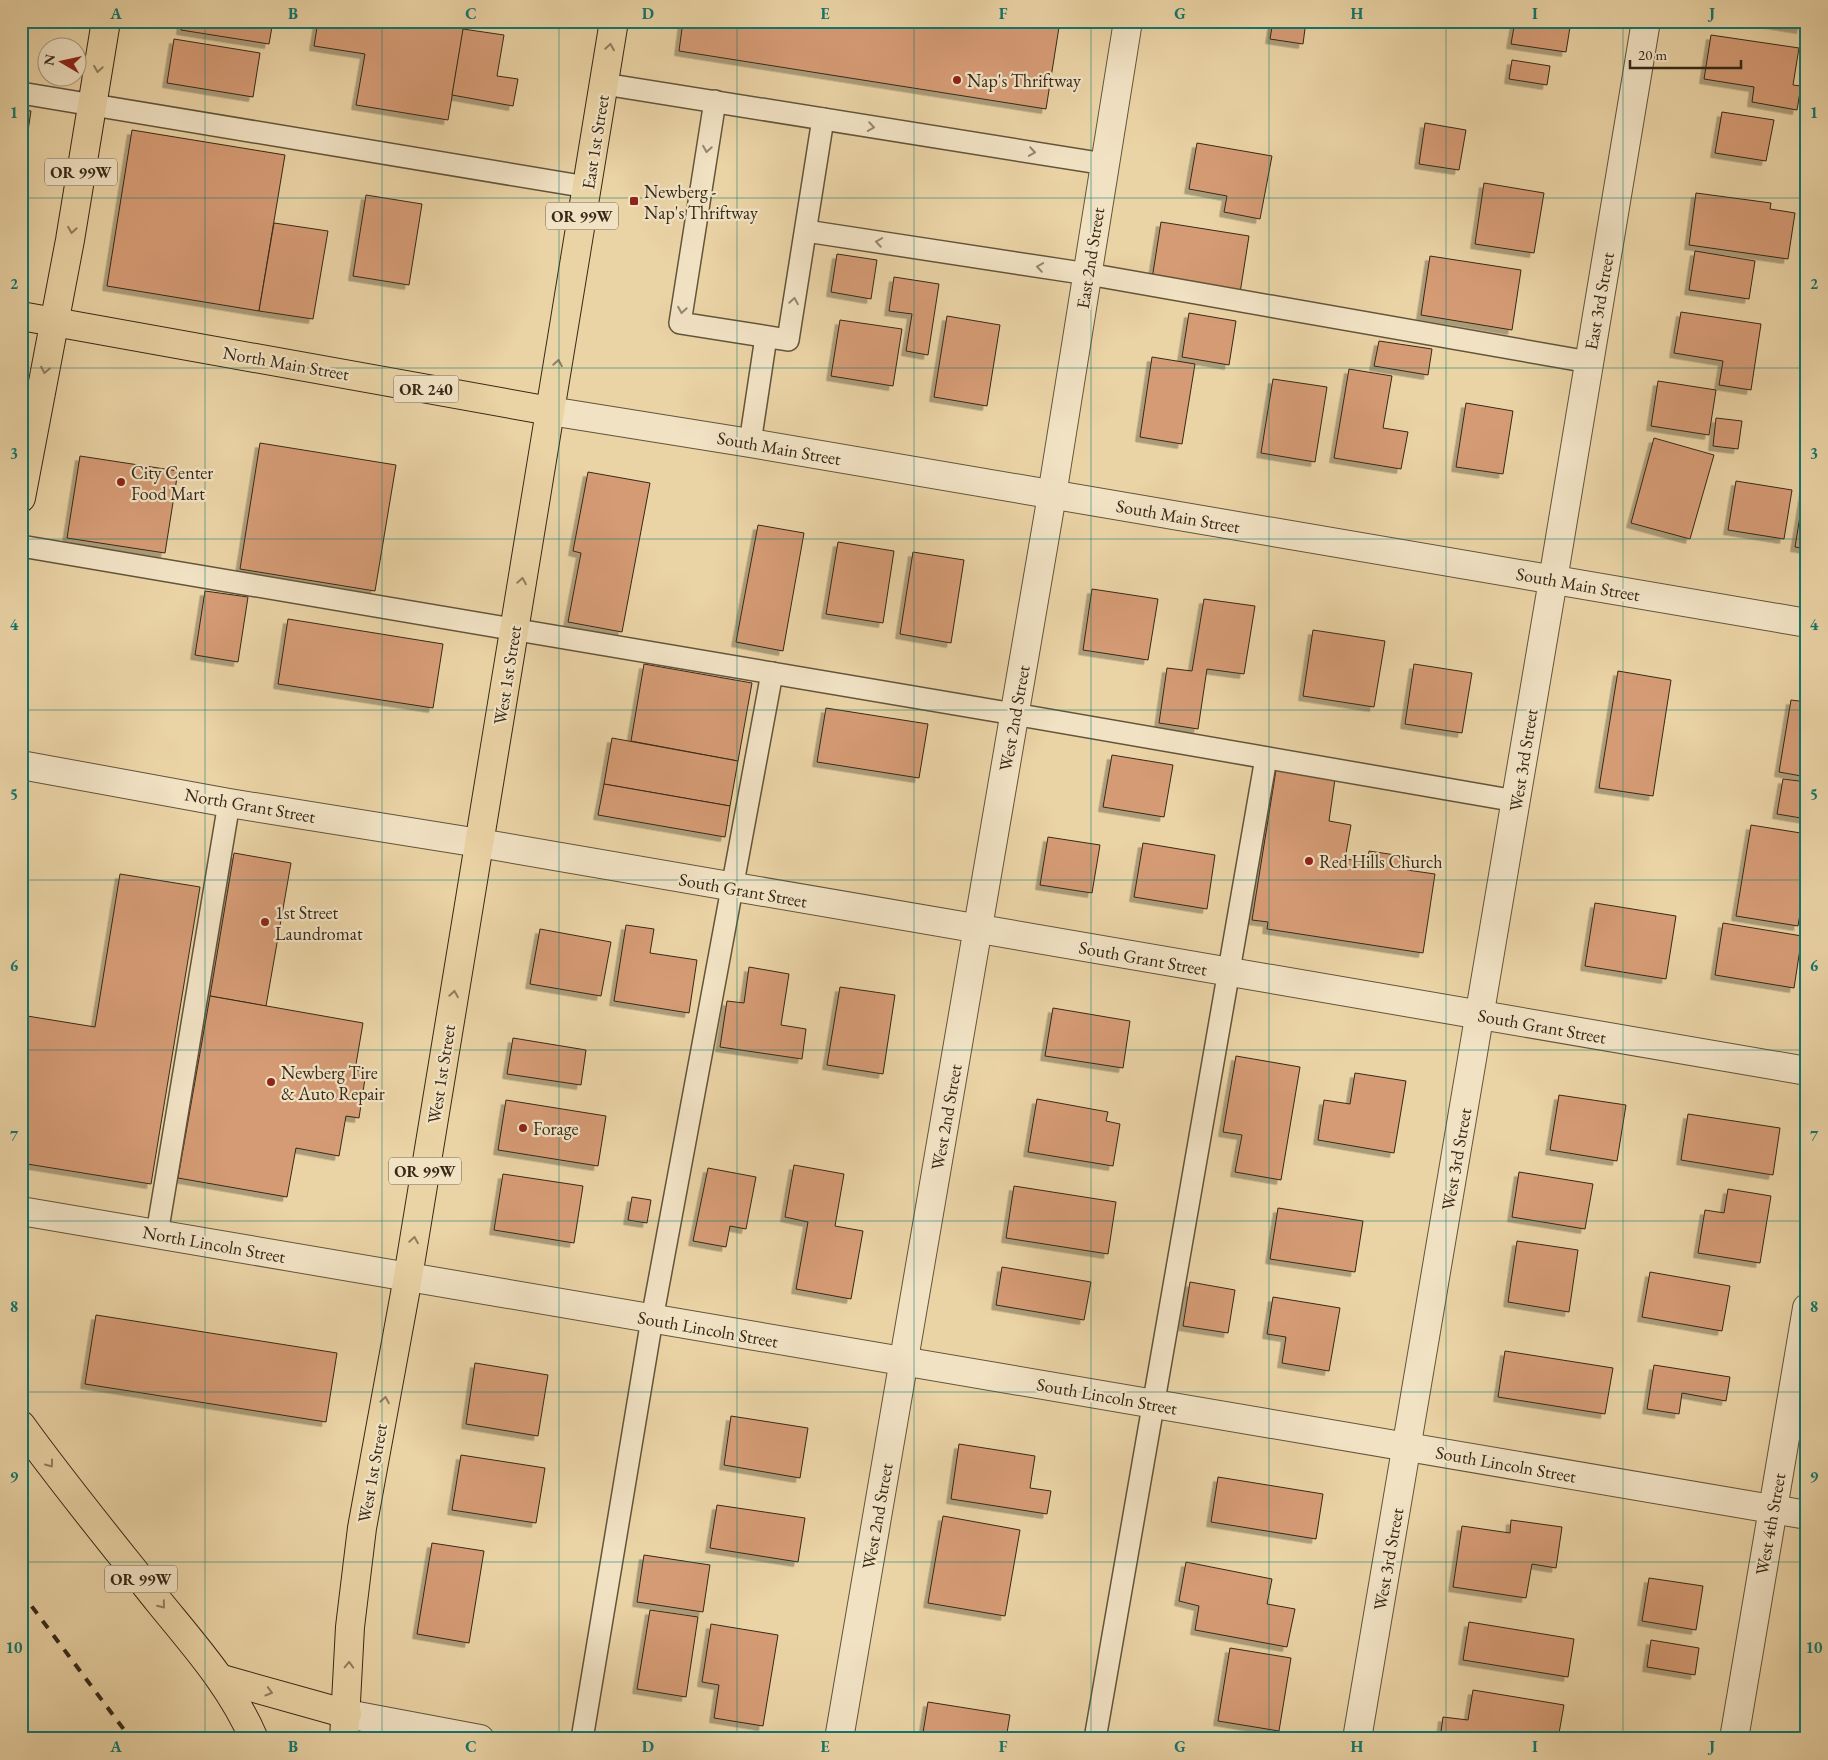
<svg xmlns="http://www.w3.org/2000/svg" width="1828" height="1760" font-family="'EB Garamond',serif">
	<defs>
		<filter id="shadow"><feDropShadow dx="-4.5" dy="4.5" stdDeviation="0" flood-color="#0004"/></filter>
	</defs>
	<rect width="100%" height="100%" fill="#ead3a5"/>
	<filter id="stains"><feTurbulence type="fractalNoise" baseFrequency=".004" numOctaves="4"/><feColorMatrix values="0 0 0 0 .2 0 0 0 0 .09 0 0 0 0 .02 0 0 0 .5 -.17"/></filter>
	<radialGradient id="worn" r=".72"><stop offset=".6" stop-color="#630" stop-opacity="0"/><stop offset="1" stop-color="#630" stop-opacity=".3"/></radialGradient>
	<g fill="#d59b74" stroke="#362917" filter="url(#shadow)">
		<path d="M182 21H273L269 44 181 30Z"/>
		<path d="M318 21H465L448 120 356 105 365 54 314 46Z"/>
		<path d="M683 21H1060L1046 109 679 51Z"/>
		<path d="M1273 21H1306L1303 44 1270 39Z"/>
		<path d="M1515 21H1571L1566 52 1511 44Z"/>
		<path d="M1752 21H1802L1801 29Z"/>
		<path d="M463 29 504 35 497 76 518 79 513 106 452 95Z"/>
		<path d="M1711 35 1799 48 1793 85 1801 86 1797 110 1752 102 1754 87 1704 79Z"/>
		<path d="M174 39 260 53 253 97 167 83Z"/>
		<path d="M1512 60 1550 66 1547 85 1509 79Z"/>
		<path d="M21 109 31 111 22 171H21Z"/>
		<path d="M1722 112 1774 120 1766 161 1715 153Z"/>
		<path d="M1425 123 1466 130 1459 170 1419 164Z"/>
		<path d="M132 130 285 155 259 311 107 286Z"/>
		<path d="M1197 143 1272 156 1260 219 1224 212 1227 196 1189 189Z"/>
		<path d="M1484 183 1544 193 1534 253 1475 244Z"/>
		<path d="M1696 193 1771 203 1770 209 1795 213 1788 259 1689 245Z"/>
		<path d="M366 195 422 204 409 285 353 276Z"/>
		<path d="M1161 222 1249 236 1240 293 1152 279Z"/>
		<path d="M274 223 328 231 313 319 259 311Z"/>
		<path d="M1695 251 1755 261 1749 299 1689 290Z"/>
		<path d="M837 254 877 260 871 299 831 292Z"/>
		<path d="M1430 256 1521 270 1512 330 1421 315Z"/>
		<path d="M894 277 939 284 928 355 906 351 912 314 889 311Z"/>
		<path d="M1681 312 1761 324 1751 390 1719 385 1723 361 1674 353Z"/>
		<path d="M1189 313 1236 321 1229 365 1182 357Z"/>
		<path d="M947 316 1000 325 987 406 934 397Z"/>
		<path d="M840 320 902 329 893 386 831 376Z"/>
		<path d="M1379 341 1432 349 1428 375 1374 366Z"/>
		<path d="M1152 357 1195 364 1182 444 1140 437Z"/>
		<path d="M1349 369 1392 376 1383 428 1408 432 1401 469 1334 458Z"/>
		<path d="M1273 379 1327 387 1315 462 1261 453Z"/>
		<path d="M1658 381 1716 390 1709 435 1651 426Z"/>
		<path d="M1466 403 1513 411 1503 474 1456 467Z"/>
		<path d="M1716 418 1742 421 1738 449 1713 446Z"/>
		<path d="M1654 438 1714 455 1690 539 1631 523Z"/>
		<path d="M260 443 396 465 375 591 240 569Z"/>
		<path d="M80 456 178 471 165 553 67 538Z"/>
		<path d="M588 472 650 483 622 632 568 622 581 553 573 551Z"/>
		<path d="M1807 473V549L1795 547Z"/>
		<path d="M1736 481 1792 490 1784 539 1728 530Z"/>
		<path d="M758 525 804 533 783 651 736 642Z"/>
		<path d="M838 542 894 551 883 623 826 614Z"/>
		<path d="M913 552 964 560 951 643 900 634Z"/>
		<path d="M1092 589 1158 599 1148 660 1083 650Z"/>
		<path d="M205 591 248 597 238 662 195 655Z"/>
		<path d="M1204 599 1255 606 1244 674 1207 669 1198 729 1159 723 1167 668 1192 671Z"/>
		<path d="M288 619 443 644 433 708 278 684Z"/>
		<path d="M1313 630 1385 641 1374 707 1303 696Z"/>
		<path d="M644 664 752 683 738 761 631 741Z"/>
		<path d="M1414 664 1472 673 1462 733 1405 724Z"/>
		<path d="M1618 671 1671 680 1653 796 1599 788Z"/>
		<path d="M1791 700 1807 702V777L1779 772Z"/>
		<path d="M826 708 928 724 919 778 817 762Z"/>
		<path d="M612 738 738 761 730 806 604 784Z"/>
		<path d="M1112 755 1173 765 1164 817 1103 807Z"/>
		<path d="M1276 770 1335 779 1329 821 1351 825 1345 859 1367 862 1369 851 1409 857 1407 870 1435 874 1423 953 1267 929 1268 922 1252 920Z"/>
		<path d="M1783 779 1807 782V819L1777 814Z"/>
		<path d="M604 784 730 806 725 837 598 815Z"/>
		<path d="M1751 825 1807 834V873L1798 926 1736 916Z"/>
		<path d="M1048 837 1100 845 1092 893 1040 885Z"/>
		<path d="M1143 843 1215 855 1207 909 1134 897Z"/>
		<path d="M234 853 291 863 266 1006 210 996Z"/>
		<path d="M120 874 200 887 151 1184 21 1163V1015L95 1027Z"/>
		<path d="M1595 903 1676 916 1666 979 1585 966Z"/>
		<path d="M1723 923 1802 936 1794 988 1715 975Z"/>
		<path d="M626 925 654 929 650 953 697 960 689 1013 614 1001Z"/>
		<path d="M540 929 611 942 601 996 530 984Z"/>
		<path d="M749 967 789 974 781 1025 806 1029 802 1059 720 1047 727 1001 744 1003Z"/>
		<path d="M840 987 895 995 883 1074 827 1065Z"/>
		<path d="M210 996 363 1023 355 1070 366 1072 359 1118 346 1116 339 1156 296 1148 287 1197 178 1178Z"/>
		<path d="M1053 1008 1130 1021 1123 1068 1045 1056Z"/>
		<path d="M513 1038 586 1050 581 1085 507 1074Z"/>
		<path d="M1236 1056 1300 1067 1281 1180 1235 1172 1242 1135 1223 1132Z"/>
		<path d="M1355 1073 1406 1081 1394 1153 1318 1140 1324 1100 1350 1104Z"/>
		<path d="M1559 1095 1626 1105 1617 1161 1550 1150Z"/>
		<path d="M1037 1099 1108 1112 1106 1121 1120 1124 1113 1166 1028 1152Z"/>
		<path d="M506 1100 606 1116 598 1166 498 1150Z"/>
		<path d="M1688 1114 1780 1128 1773 1175 1681 1160Z"/>
		<path d="M794 1165 844 1174 835 1226 863 1231 851 1299 796 1289 808 1222 785 1217Z"/>
		<path d="M708 1168 756 1177 746 1229 730 1226 726 1247 693 1241Z"/>
		<path d="M1519 1172 1593 1184 1585 1229 1512 1217Z"/>
		<path d="M503 1174 583 1186 574 1243 494 1230Z"/>
		<path d="M1014 1186 1116 1202 1108 1254 1006 1238Z"/>
		<path d="M1728 1189 1771 1196 1760 1263 1698 1253 1705 1210 1724 1213Z"/>
		<path d="M632 1197 651 1200 647 1223 628 1220Z"/>
		<path d="M1278 1208 1363 1221 1355 1272 1270 1259Z"/>
		<path d="M1517 1241 1578 1250 1569 1312 1508 1302Z"/>
		<path d="M1002 1267 1091 1282 1084 1320 996 1305Z"/>
		<path d="M1650 1272 1730 1286 1722 1331 1642 1317Z"/>
		<path d="M1190 1282 1235 1290 1228 1333 1183 1326Z"/>
		<path d="M1273 1297 1340 1308 1329 1371 1282 1363 1286 1337 1267 1334Z"/>
		<path d="M96 1315 337 1353 326 1422 85 1384Z"/>
		<path d="M1505 1351 1613 1368 1605 1414 1498 1397Z"/>
		<path d="M475 1363 548 1375 538 1436 466 1424Z"/>
		<path d="M1654 1365 1730 1377 1726 1401 1682 1393 1679 1414 1647 1409Z"/>
		<path d="M731 1416 808 1428 800 1478 724 1465Z"/>
		<path d="M959 1444 1035 1456 1030 1488 1051 1491 1047 1514 951 1499Z"/>
		<path d="M461 1455 545 1468 536 1523 452 1510Z"/>
		<path d="M1218 1477 1323 1494 1316 1539 1211 1522Z"/>
		<path d="M717 1505 805 1518 798 1562 710 1548Z"/>
		<path d="M943 1516 1020 1530 1005 1616 928 1603Z"/>
		<path d="M1511 1520 1562 1527 1556 1568 1532 1564 1526 1598 1453 1587 1462 1526 1510 1533Z"/>
		<path d="M432 1543 484 1551 469 1643 417 1634Z"/>
		<path d="M644 1555 710 1565 703 1612 637 1602Z"/>
		<path d="M1186 1562 1272 1579 1267 1604 1295 1609 1287 1647 1195 1630 1199 1606 1179 1601Z"/>
		<path d="M1649 1578 1703 1586 1696 1630 1642 1621Z"/>
		<path d="M650 1610 698 1617 686 1697 637 1689Z"/>
		<path d="M1469 1622 1574 1639 1568 1677 1463 1660Z"/>
		<path d="M711 1624 778 1635 763 1726 714 1718 719 1685 702 1682Z"/>
		<path d="M1651 1640 1699 1648 1695 1675 1647 1667Z"/>
		<path d="M1230 1648 1291 1658 1279 1731 1218 1721Z"/>
		<path d="M1473 1690 1564 1705 1558 1739 1540 1735V1739H1440L1443 1717 1468 1720Z"/>
		<path d="M928 1702 1010 1715 1006 1739H922Z"/>
		<path d="M1604 1734 1634 1739H1603Z"/>
	</g>
	<g fill="none" stroke-linecap="round" stroke-linejoin="round">
		<defs>
			<g id="service">
				<path d="M604 84 1105 164"/>
				<path d="M21 93 587 187"/>
				<path d="M715 101 680 323 788 340 823 119"/>
				<path d="M806 231 1088 274 1589 362"/>
				<path d="M750 443 766 337"/>
				<path d="M21 546 1014 714 1516 801"/>
				<path d="M157 1234 229 803"/>
				<path d="M582 1739 652 1319 772 673"/>
				<path d="M1095 1739 1266 758"/>
			</g>
			<g id="minor">
				<path d="M1553 580 1646 21"/>
				<path d="M21 765 229 803 479 843 1807 1071"/>
				<path d="M21 1211 1807 1515"/>
				<path d="M347 1714 480 1739"/>
				<path d="M839 1739 1052 495"/>
				<path d="M1734 1739 1807 1308"/>
			</g>
			<g id="tertiary">
				<path d="M550 411 750 443 1807 623"/>
				<path d="M1052 495 1128 21"/>
				<path d="M1357 1739 1553 580"/>
			</g>
			<g id="primary">
				<path d="M21 316 550 411"/>
				<path d="M21 498 70 240 106 21"/>
				<path d="M21 1425C65 1486 112 1543 159 1602 194 1645 232 1687 254 1739"/>
				<path d="M222 1679 347 1714"/>
				<path d="M344 1739 350 1627 362 1528 408 1277 614 21"/>
			</g>
		</defs>
		<use href="#service" stroke="#63543a" stroke-width="24"/>
		<use href="#minor" stroke="#63543a" stroke-width="30"/>
		<use href="#tertiary" stroke="#63543a" stroke-width="30"/>
		<use href="#primary" stroke="#362917" stroke-width="30"/>
		<use href="#service" stroke="#f1e2c4" stroke-width="21"/>
		<use href="#minor" stroke="#f1e2c4" stroke-width="28"/>
		<use href="#tertiary" stroke="#f1e2c4" stroke-width="28"/>
		<use href="#primary" stroke="#ead3a5" stroke-width="28"/>
		<path stroke="#362917" stroke-width="4" stroke-dasharray="9 9" stroke-linecap="butt" d="M21 1592 131 1739"/>
	</g>
	<defs><path id="oneway-chevron" d="M-2-3.5L2.5 0L-2 3.5" fill="none" stroke-width="1.6" stroke-linecap="round" stroke-linejoin="round" transform="scale(1.25)"/></defs>
	<g stroke="#907e5e">
		<use href="#oneway-chevron" transform="translate(610 47) rotate(-81)"/>
		<use href="#oneway-chevron" transform="translate(98 69) rotate(99)"/>
		<use href="#oneway-chevron" transform="translate(72 230) rotate(99)"/>
		<use href="#oneway-chevron" transform="translate(558 363) rotate(-80)"/>
		<use href="#oneway-chevron" transform="translate(45 370) rotate(101)"/>
		<use href="#oneway-chevron" transform="translate(522 581) rotate(-81)"/>
		<use href="#oneway-chevron" transform="translate(454 994) rotate(-81)"/>
		<use href="#oneway-chevron" transform="translate(414 1240) rotate(-81)"/>
		<use href="#oneway-chevron" transform="translate(385 1400) rotate(-80)"/>
		<use href="#oneway-chevron" transform="translate(50 1464) rotate(54)"/>
		<use href="#oneway-chevron" transform="translate(162 1605) rotate(51)"/>
		<use href="#oneway-chevron" transform="translate(349 1665) rotate(-88)"/>
		<use href="#oneway-chevron" transform="translate(269 1692) rotate(16)"/>
	</g>
	<g stroke="#94866e">
		<use href="#oneway-chevron" transform="translate(871 127) rotate(9)"/>
		<use href="#oneway-chevron" transform="translate(707 149) rotate(99)"/>
		<use href="#oneway-chevron" transform="translate(1032 152) rotate(9)"/>
		<use href="#oneway-chevron" transform="translate(879 242) rotate(-171)"/>
		<use href="#oneway-chevron" transform="translate(1040 267) rotate(-171)"/>
		<use href="#oneway-chevron" transform="translate(794 301) rotate(-81)"/>
		<use href="#oneway-chevron" transform="translate(682 310) rotate(99)"/>
	</g>
	<path fill="none" stroke="#0f766e" stroke-width="1" stroke-opacity="0.55" d="M205 21V1739M382 21V1739M559 21V1739M737 21V1739M914 21V1739M1091 21V1739M1269 21V1739M1446 21V1739M1623 21V1739M21 198H1807M21 368H1807M21 539H1807M21 710H1807M21 880H1807M21 1050H1807M21 1221H1807M21 1392H1807M21 1562H1807"/>
	<g fill="#8f2418" stroke="#f1e2c4" stroke-width="2">
		<circle cx="957" cy="80" r="5"/>
		<rect x="629" y="196" width="10" height="10" rx="2.5"/>
		<circle cx="121" cy="482" r="5"/>
		<circle cx="1309" cy="861" r="5"/>
		<circle cx="265" cy="922" r="5"/>
		<circle cx="271" cy="1082" r="5"/>
		<circle cx="523" cy="1128" r="5"/>
	</g>
	<g text-anchor="middle" dominant-baseline="central" stroke-width="4.5" stroke-linejoin="round" paint-order="stroke">
		<g fill="#f1e2c4" stroke="#6e604b" stroke-width="1">
			<rect x="45" y="158.5" width="72" height="27" rx="4"/>
			<rect x="546" y="202.5" width="72" height="27" rx="4"/>
			<rect x="393.5" y="375.5" width="65" height="27" rx="4"/>
			<rect x="389" y="1157.5" width="72" height="27" rx="4"/>
			<rect x="105" y="1565.5" width="72" height="27" rx="4"/>
		</g>
		<g font-size="16" font-weight="bold" fill="#362917">
			<text x="81" y="172">OR 99W</text>
			<text x="582" y="216">OR 99W</text>
			<text x="426" y="389">OR 240</text>
			<text x="425" y="1171">OR 99W</text>
			<text x="141" y="1579">OR 99W</text>
		</g>
		<g font-size="18" fill="#362917" stroke="#f1e2c4" text-anchor="start">
			<text x="967" y="80">Nap's Thriftway</text>
			<text x="644" y="191">Newberg -<tspan x="644" dy="21">Nap's Thriftway</tspan></text>
			<text x="131" y="472">City Center<tspan x="131" dy="21">Food Mart</tspan></text>
			<text x="1319" y="861">Red Hills Church</text>
			<text x="275" y="912">1st Street<tspan x="275" dy="21">Laundromat</tspan></text>
			<text x="281" y="1072">Newberg Tire<tspan x="281" dy="21">&amp; Auto Repair</tspan></text>
			<text x="533" y="1128">Forage</text>
		</g>
		<g font-size="18" fill="#362917" stroke="#f1e2c4">
			<text transform="translate(595 142) rotate(-81)">East 1st Street</text>
			<text transform="translate(1090 258) rotate(-81)">East 2nd Street</text>
			<text transform="translate(1599 301) rotate(-80)">East 3rd Street</text>
			<text transform="translate(286 363) rotate(10)">North Main Street</text>
			<text transform="translate(779 448) rotate(10)">South Main Street</text>
			<text transform="translate(1178 516) rotate(10)">South Main Street</text>
			<text transform="translate(1578 584) rotate(10)">South Main Street</text>
			<text transform="translate(507 675) rotate(-81)">West 1st Street</text>
			<text transform="translate(1014 718) rotate(-80)">West 2nd Street</text>
			<text transform="translate(1523 760) rotate(-81)">West 3rd Street</text>
			<text transform="translate(250 805) rotate(10)">North Grant Street</text>
			<text transform="translate(743 890) rotate(10)">South Grant Street</text>
			<text transform="translate(1143 958) rotate(10)">South Grant Street</text>
			<text transform="translate(1542 1026) rotate(10)">South Grant Street</text>
			<text transform="translate(441 1074) rotate(-81)">West 1st Street</text>
			<text transform="translate(946 1117) rotate(-80)">West 2nd Street</text>
			<text transform="translate(1456 1159) rotate(-80)">West 3rd Street</text>
			<text transform="translate(214 1244) rotate(10)">North Lincoln Street</text>
			<text transform="translate(708 1329) rotate(10)">South Lincoln Street</text>
			<text transform="translate(1107 1396) rotate(10)">South Lincoln Street</text>
			<text transform="translate(1506 1464) rotate(10)">South Lincoln Street</text>
			<text transform="translate(372 1473) rotate(-80)">West 1st Street</text>
			<text transform="translate(877 1516) rotate(-80)">West 2nd Street</text>
			<text transform="translate(1770 1524) rotate(-80)">West 4th Street</text>
			<text transform="translate(1388 1559) rotate(-80)">West 3rd Street</text>
		</g>
	</g>
	<rect width="1828" height="1760" fill="none" stroke="#ead3a5" stroke-width="55"/>
	<g transform="translate(62 62) rotate(279)"><circle r="24" fill="#f1e2c4" stroke="#a6987f"/>
	<path d="M0-4L9 19L0 12L-9 19Z" fill="#8f2418"/>
	<text y="-8" font-size="14" font-weight="bold" text-anchor="middle" fill="#362917">N</text>
	</g>
	<path d="M1630 60v8h111v-8" fill="none" stroke="#362917" stroke-width="2.5"/>
	<text x="1638" y="60" font-size="15" fill="#362917" stroke="#f1e2c4" stroke-width="4" paint-order="stroke">20 m</text>
	<rect x="28" y="28" width="1772" height="1704" fill="none" stroke="#0f766e" stroke-width="2"/>
	<g font-size="16" text-anchor="middle" font-weight="bold" fill="#0f766e">
		<text x="116" y="19">A</text>
		<text x="293" y="19">B</text>
		<text x="471" y="19">C</text>
		<text x="648" y="19">D</text>
		<text x="825" y="19">E</text>
		<text x="1003" y="19">F</text>
		<text x="1180" y="19">G</text>
		<text x="1357" y="19">H</text>
		<text x="1535" y="19">I</text>
		<text x="1712" y="19">J</text>
		<text x="14" y="118">1</text>
		<text x="1814" y="118">1</text>
		<text x="14" y="289">2</text>
		<text x="1814" y="289">2</text>
		<text x="14" y="459">3</text>
		<text x="1814" y="459">3</text>
		<text x="14" y="630">4</text>
		<text x="1814" y="630">4</text>
		<text x="14" y="800">5</text>
		<text x="1814" y="800">5</text>
		<text x="14" y="971">6</text>
		<text x="1814" y="971">6</text>
		<text x="14" y="1141">7</text>
		<text x="1814" y="1141">7</text>
		<text x="14" y="1312">8</text>
		<text x="1814" y="1312">8</text>
		<text x="14" y="1482">9</text>
		<text x="1814" y="1482">9</text>
		<text x="14" y="1653">10</text>
		<text x="1814" y="1653">10</text>
		<text x="116" y="1752">A</text>
		<text x="293" y="1752">B</text>
		<text x="471" y="1752">C</text>
		<text x="648" y="1752">D</text>
		<text x="825" y="1752">E</text>
		<text x="1003" y="1752">F</text>
		<text x="1180" y="1752">G</text>
		<text x="1357" y="1752">H</text>
		<text x="1535" y="1752">I</text>
		<text x="1712" y="1752">J</text>
	</g>
	<rect width="100%" height="100%" filter="url(#stains)"/>
	<rect width="100%" height="100%" fill="url(#worn)"/>
</svg>
